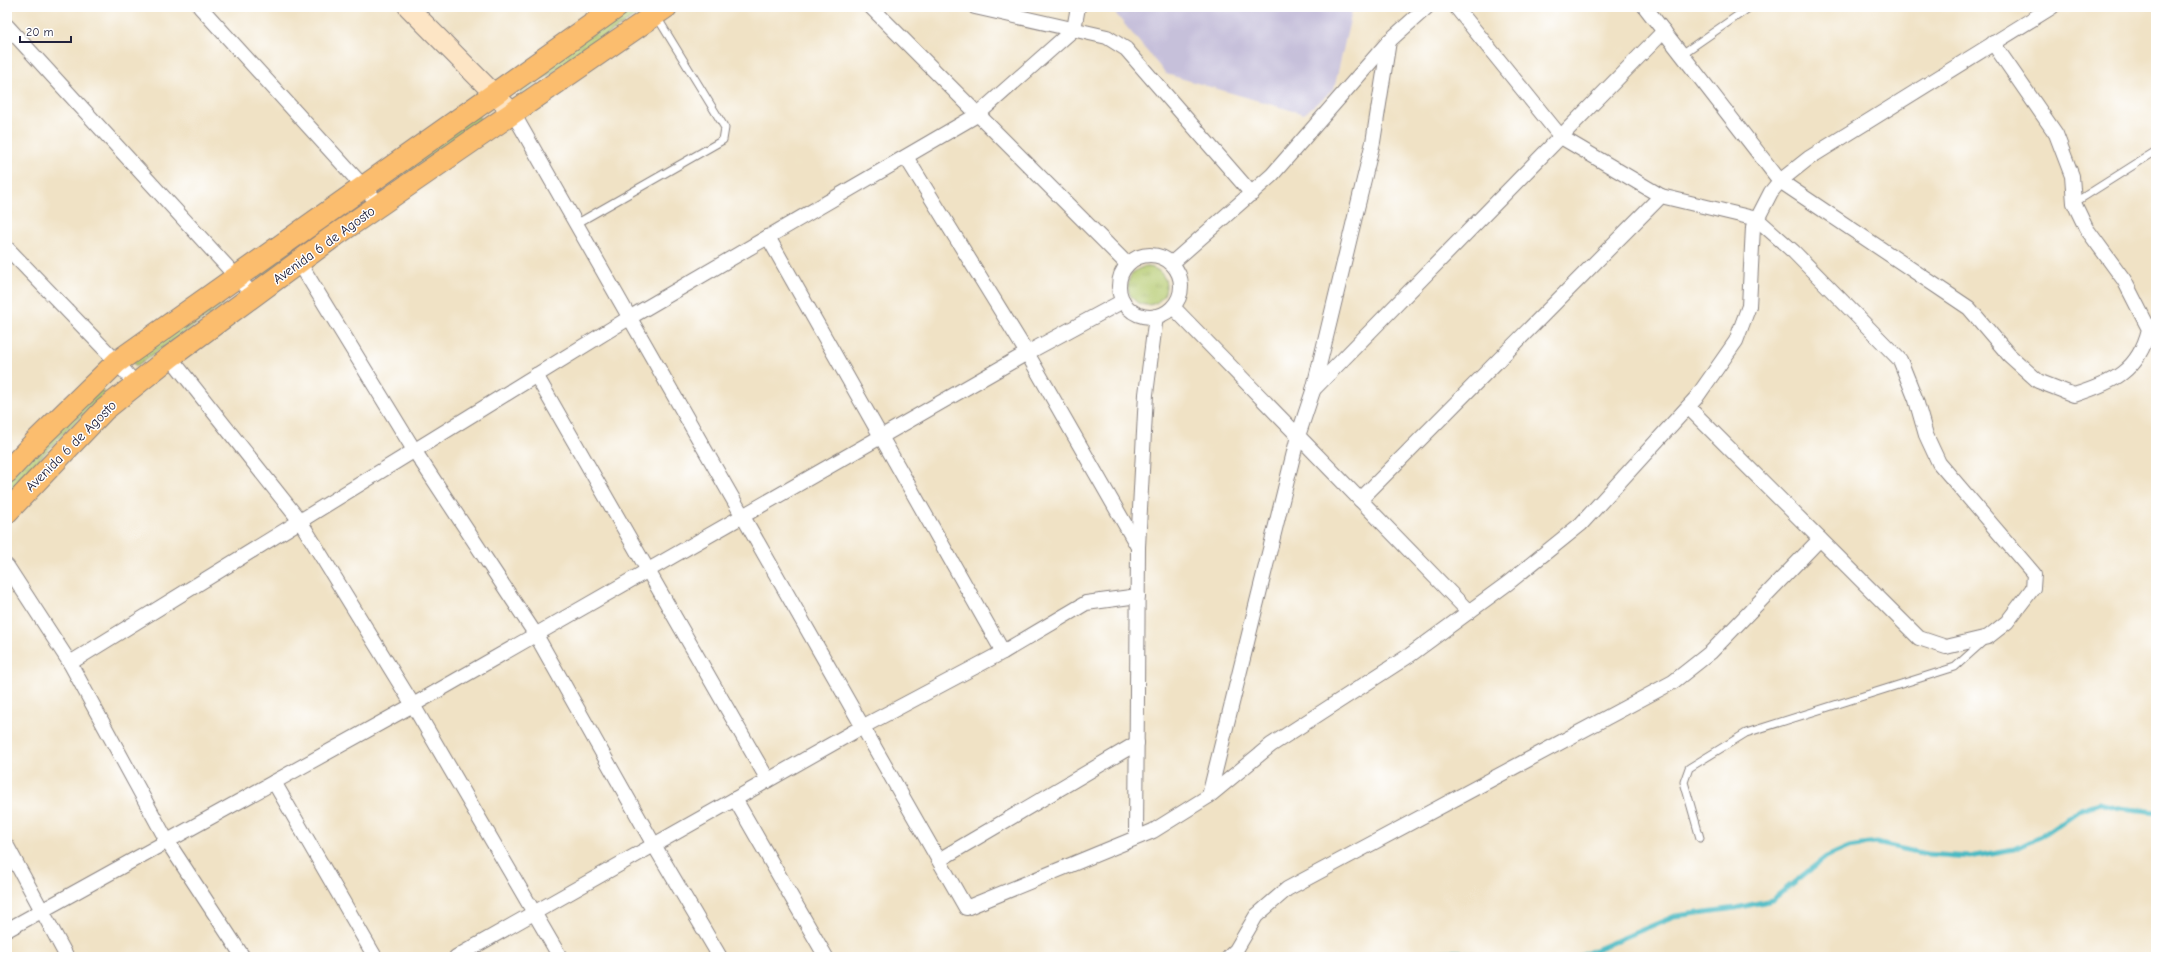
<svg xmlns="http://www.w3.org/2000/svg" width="2163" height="964" font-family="'Comic Neue',sans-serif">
	<defs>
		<pattern id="grass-tufts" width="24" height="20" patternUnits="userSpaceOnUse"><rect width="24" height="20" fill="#b5ca6f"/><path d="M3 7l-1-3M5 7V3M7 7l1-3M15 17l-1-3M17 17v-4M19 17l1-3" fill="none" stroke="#9bad61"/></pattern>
	</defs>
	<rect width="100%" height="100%" fill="#fff"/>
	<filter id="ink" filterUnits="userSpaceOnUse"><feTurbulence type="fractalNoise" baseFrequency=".025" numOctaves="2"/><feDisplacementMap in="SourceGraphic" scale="8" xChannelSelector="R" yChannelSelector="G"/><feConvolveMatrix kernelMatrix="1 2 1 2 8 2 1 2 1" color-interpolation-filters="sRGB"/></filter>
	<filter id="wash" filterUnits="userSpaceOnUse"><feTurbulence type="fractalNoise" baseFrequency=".012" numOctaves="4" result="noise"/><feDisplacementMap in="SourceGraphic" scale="16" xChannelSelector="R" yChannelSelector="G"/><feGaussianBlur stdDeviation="0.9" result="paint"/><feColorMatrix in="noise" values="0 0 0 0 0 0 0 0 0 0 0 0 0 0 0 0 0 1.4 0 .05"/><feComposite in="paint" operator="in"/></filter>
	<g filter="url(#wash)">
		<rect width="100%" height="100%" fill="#f0e2c5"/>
		<path fill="#c6c0da" d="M1110 7H1353L1334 89 1304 114 1166 74Z"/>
		<g fill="url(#grass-tufts)" stroke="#6c7655">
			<path d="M631 7H648L521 94 516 86Z"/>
			<path d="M477 114 482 122 387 187 381 179Z"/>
			<path d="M341 207 347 215 259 279 254 272Z"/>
			<circle cx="1147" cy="286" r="19"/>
			<path d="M219 298 224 305 136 366 131 359Z"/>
			<path d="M98 386 105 393 61 436 7 494V479Z"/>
		</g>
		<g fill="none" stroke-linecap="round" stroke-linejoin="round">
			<g stroke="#4cbac3" stroke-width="5">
				<path d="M1411 957C1436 951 1459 949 1484 957"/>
				<path d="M1578 957 1675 916 1736 908 1772 900 1826 857 1849 847 1876 843 1926 854 1970 857 2014 849 2045 834 2081 809 2100 803 2120 808 2156 812"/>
			</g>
		</g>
	</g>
	<g filter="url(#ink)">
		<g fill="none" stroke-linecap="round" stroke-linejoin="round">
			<defs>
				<g id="lane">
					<path d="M1682 54 1750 7"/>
					<path d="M2074 203 2156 151"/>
					<path d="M576 224 723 140 725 128 657 17"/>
					<path d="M1700 838 1684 782 1689 768 1746 733 1955 667 1985 640"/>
				</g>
				<g id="street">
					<path d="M200 7 380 205"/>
					<path d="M871 7 1127 264"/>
					<path d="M975 7 1107 37 1126 49 1252 194"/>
					<path d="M1456 7 1561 137 1661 196"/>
					<path d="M1645 7 1780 181 1969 308 2009 355 2038 381 2074 395C2112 383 2139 371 2149 329L2124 280 2086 228 2074 203 2072 176 2056 134 1993 43"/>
					<path d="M7 26 254 296"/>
					<path d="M513 113 966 908 1153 831 1209 796 1271 745 1410 655 1508 583 1581 524 1696 398 1736 341 1749 306 1753 227 1771 192 1780 181 1809 158 2052 7"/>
					<path d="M906 157 1027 353 1138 547"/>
					<path d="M768 237 1003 652"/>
					<path d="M7 248 117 362 136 385"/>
					<circle cx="1150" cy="286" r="31"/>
					<path d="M299 262 414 450 536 635 654 845 720 957"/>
					<path d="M1172 263 1272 175 1389 41 1427 7"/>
					<path d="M1173 307 1469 612"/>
					<path d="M170 357 300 521 413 705 560 957"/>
					<path d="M536 375 768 780"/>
					<path d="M1313 390 1664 31"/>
					<path d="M1360 500 1661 196 1757 219 1794 252 1900 360 1916 400 1926 435 1939 463 2034 574 2033 588 2007 622 1988 637 1946 647 1919 638 1688 407"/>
					<path d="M7 566 70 663 167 841 243 957"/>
					<path d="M70 663 629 318 977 115 1074 29 1078 7"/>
					<path d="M274 782 375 957"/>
					<path d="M1209 796 1298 436 1313 391 1373 142 1389 41"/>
					<path d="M735 799 826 957"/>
					<path d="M1136 837 1138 547 1146 394 1156 316"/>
					<path d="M7 846 67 957"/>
					<path d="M939 860 1137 743"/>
					<path d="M7 930 413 705 1027 353 1123 301"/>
					<path d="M456 957 862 727 1003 652 1086 603 1138 596"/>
					<path d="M1229 957 1236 950 1256 916 1287 889 1673 682 1711 652 1820 539"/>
				</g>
				<path id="secondary" d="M408 7 513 113"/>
				<g id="highway">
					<path d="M7 472 36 441 117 362 617 7"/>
					<path d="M7 512 104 410 170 357 330 239 666 7"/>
				</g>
			</defs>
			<use href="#lane" stroke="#898280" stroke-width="9"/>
			<use href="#street" stroke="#898280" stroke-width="16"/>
			<use href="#secondary" stroke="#898280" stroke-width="21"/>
			<use href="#highway" stroke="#898280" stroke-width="24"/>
			<use href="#lane" stroke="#fff" stroke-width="7"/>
			<use href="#street" stroke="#fff" stroke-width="14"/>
			<use href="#secondary" stroke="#fde5c5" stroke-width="19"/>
			<use href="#highway" stroke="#fbbd6e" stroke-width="22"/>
		</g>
	</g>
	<g text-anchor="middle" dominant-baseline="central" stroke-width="3" stroke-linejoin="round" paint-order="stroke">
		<g font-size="14" fill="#22223b" stroke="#fff">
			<text transform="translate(324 245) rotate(-36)">Avenida 6 de Agosto</text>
			<text transform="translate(71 446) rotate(-45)">Avenida 6 de Agosto</text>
		</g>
	</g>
	<rect width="2163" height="964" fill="none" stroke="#fff" stroke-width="24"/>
	<path d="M20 36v6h51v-6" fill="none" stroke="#22223b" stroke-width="2"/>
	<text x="26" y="36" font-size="12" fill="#22223b" stroke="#ffffff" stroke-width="3" paint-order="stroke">20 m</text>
</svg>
